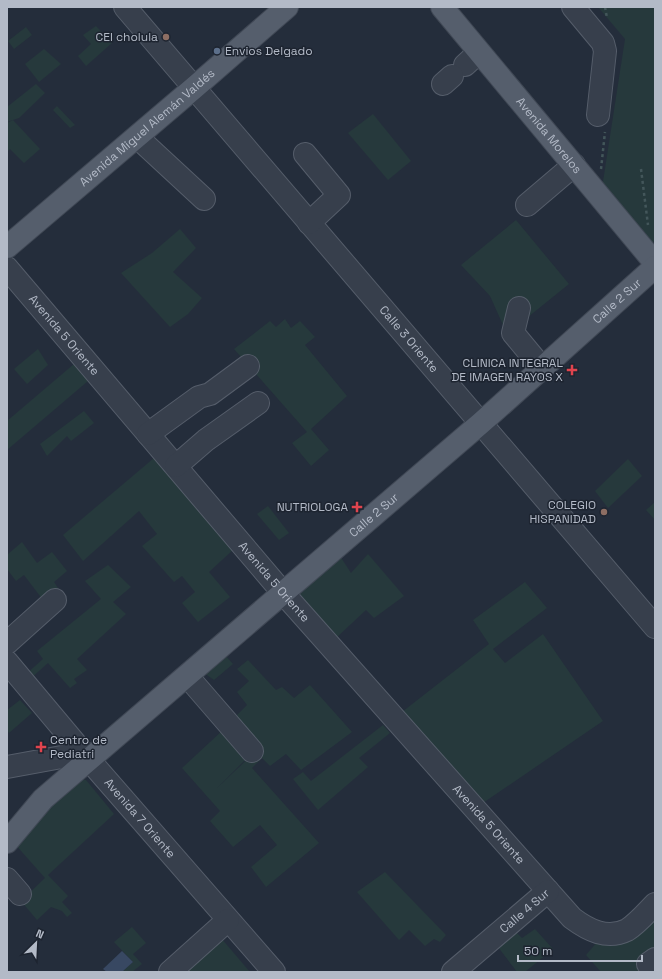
<svg xmlns="http://www.w3.org/2000/svg" width="662" height="979" font-family="'Space Grotesk',sans-serif">
	<rect width="100%" height="100%" fill="#242d3b"/>
	<g fill="#26393c">
		<path d="M598 7H655V240L650 246 602 188 625 39Z"/>
		<path d="M96 26 112 43 86 66 78 56 91 44 83 35Z"/>
		<path d="M26 27 32 35 14 49 8 41Z"/>
		<path d="M44 49 61 64 39 82 25 64Z"/>
		<path d="M36 84 45 93 19 118 7 122V107Z"/>
		<path d="M57 106 75 125 70 128 53 110Z"/>
		<path d="M373 114 411 161 388 180 348 133Z"/>
		<path d="M13 120 40 149 24 163 10 149 7 152V123Z"/>
		<path d="M516 220 569 284 507 334 490 296 461 265Z"/>
		<path d="M180 229 196 248 173 272 202 298 188 314 170 327 121 273 152 253Z"/>
		<path d="M285 319 291 328 300 321 315 337 305 345 347 396 311 429 329 450 311 466 292 443 307 432 234 349 270 321 276 327Z"/>
		<path d="M38 349 48 365 27 384 14 369Z"/>
		<path d="M74 364 88 381 7 450V421Z"/>
		<path d="M84 411 94 423 71 441 67 436 47 456 40 444Z"/>
		<path d="M154 458 234 549 209 572 230 597 198 622 182 603 195 592 182 576 174 582 142 546 157 534 139 511 83 561 63 535Z"/>
		<path d="M628 459 642 476 608 508 595 491Z"/>
		<path d="M655 502V520L646 510Z"/>
		<path d="M268 506 289 533 279 540 257 514Z"/>
		<path d="M22 542 37 563 52 552 67 571 54 582 60 591 46 604 24 575 16 581 7 569V555Z"/>
		<path d="M368 554 404 596 374 618 366 610 336 638 295 590 340 556 351 573Z"/>
		<path d="M108 565 131 587 113 602 126 614 77 659 87 670 74 679 77 683 70 688 48 663 30 679 25 675 43 659 37 651 101 599 85 581Z"/>
		<path d="M525 582 547 608 493 649 505 663 543 634 603 721 480 805 402 712 489 644 473 620Z"/>
		<path d="M225 655 233 664 214 680 204 673Z"/>
		<path d="M248 660 276 690 282 687 294 698 310 685 352 732 301 770 286 754 270 766 262 758 252 768 319 843 266 887 251 867 277 845 260 825 233 847 210 821 220 811 182 768 223 730 248 757 216 789 257 750 233 719 247 705 237 692 249 681 237 669Z"/>
		<path d="M20 700 32 713 9 733 7 730V710Z"/>
		<path d="M383 725 390 733 359 758 368 767 318 810 293 779 303 772 311 781Z"/>
		<path d="M79 779 86 780 114 814 48 875 68 896 62 902 72 913 67 917 62 911 51 907 37 920 21 901 45 878 14 843Z"/>
		<path d="M385 872 446 935 440 942 434 939 425 946 409 930 399 940 357 892Z"/>
		<path d="M655 913V972H601L586 955 598 941Z"/>
		<path d="M132 927 146 943 133 954 142 964 132 972H122L133 962 114 942Z"/>
		<path d="M535 929 553 949 525 972H517L498 947 515 931 522 938Z"/>
		<path d="M221 938 250 972H182Z"/>
	</g>
	<path fill="#384862" d="M122 951 133 962 122 972H107L103 969Z"/>
	<g fill="none" stroke-linecap="round" stroke-linejoin="round">
		<defs>
			<g id="minor">
				<path id="s1" d="M125 7 655 627"/>
				<path d="M573 7 603 43 605 51 598 115"/>
				<path d="M465 65 478 53"/>
				<path d="M443 84 452 76"/>
				<path d="M137 137 204 199"/>
				<path d="M305 154 339 195 309 223"/>
				<path d="M527 205 574 165"/>
				<path id="s2" d="M7 268 284 594 572 918C588 930 607 940 627 930 637 924 647 912 655 904"/>
				<path d="M519 308 513 333 542 368"/>
				<path d="M148 434 199 397 210 394 248 366"/>
				<path d="M176 466 206 440 258 403"/>
				<path d="M7 643 55 600"/>
				<path id="s3" d="M7 662 90 761 274 972"/>
				<path d="M188 677 252 751"/>
				<path d="M7 767 67 756 81 751"/>
				<path d="M7 879 20 894"/>
				<path d="M648 964 655 959"/>
				<path d="M170 972 228 920"/>
				<path id="s4" d="M453 972 548 891"/>
			</g>
			<g id="major">
				<path id="s5" d="M442 7 655 263"/>
				<path id="s6" d="M7 247 195 87 287 7"/>
				<path id="s7" d="M7 842 43 799 481 423 655 267"/>
			</g>
		</defs>
		<use href="#minor" stroke="#555d6a" stroke-width="24"/>
		<use href="#major" stroke="#404855" stroke-width="24"/>
		<g stroke="#43565a" stroke-width="2.5" stroke-dasharray="3 3" stroke-linecap="butt">
			<path d="M605 7 607 18"/>
			<path d="M601 169 605 132"/>
			<path d="M641 169 648 225"/>
		</g>
		<use href="#minor" stroke="#373f4c" stroke-width="22"/>
		<use href="#major" stroke="#555e6c" stroke-width="22"/>
	</g>
	<g fill="#8d6e63" stroke="#1d2430" stroke-width="1.5">
		<circle cx="166" cy="37" r="4"/>
		<circle cx="604" cy="512" r="4"/>
	</g>
	<circle fill="#5c6f8a" stroke="#1d2430" stroke-width="1.5" cx="217" cy="51" r="4"/>
	<g fill="#e0444e" stroke="#1d2430" stroke-width="1.5">
		<path d="M570 364h4v4h4v4h-4v4h-4v-4h-4v-4h4z"/>
		<path d="M355 501h4v4h4v4h-4v4h-4v-4h-4v-4h4z"/>
		<path d="M39 741h4v4h4v4h-4v4h-4v-4h-4v-4h4z"/>
	</g>
	<g text-anchor="middle" dominant-baseline="central" stroke-width="3" stroke-linejoin="round" paint-order="stroke">
		<g font-size="12" fill="#b3bac7" stroke="#1d2430" text-anchor="end">
			<text x="158" y="37">CEI cholula</text>
			<text x="225" y="51" text-anchor="start">Envios Delgado</text>
			<text x="563" y="363">CLINICA INTEGRAL<tspan x="563" dy="14">DE IMAGEN RAYOS X</tspan></text>
			<text x="596" y="505">COLEGIO<tspan x="596" dy="14">HISPANIDAD</tspan></text>
			<text x="348" y="507">NUTRIOLOGA</text>
			<text x="50" y="740" text-anchor="start">Centro de<tspan x="50" dy="14">Pediatri</tspan></text>
		</g>
		<g font-size="12" fill="#b3bac7" stroke="#1d2430">
			<text stroke="none"><textPath href="#s6" startOffset="184">Avenida Miguel Alemán Valdés</textPath></text>
			<text stroke="none"><textPath href="#s5" startOffset="167">Avenida Morelos</textPath></text>
			<text stroke="none"><textPath href="#s7" startOffset="816">Calle 2 Sur</textPath></text>
			<text stroke="none"><textPath href="#s2" startOffset="88">Avenida 5 Oriente</textPath></text>
			<text stroke="none"><textPath href="#s1" startOffset="437">Calle 3 Oriente</textPath></text>
			<text stroke="none"><textPath href="#s7" startOffset="492">Calle 2 Sur</textPath></text>
			<text stroke="none"><textPath href="#s2" startOffset="412">Avenida 5 Oriente</textPath></text>
			<text stroke="none"><textPath href="#s3" startOffset="205">Avenida 7 Oriente</textPath></text>
			<text stroke="none"><textPath href="#s2" startOffset="736">Avenida 5 Oriente</textPath></text>
			<text stroke="none"><textPath href="#s4" startOffset="94">Calle 4 Sur</textPath></text>
		</g>
	</g>
	<rect width="662" height="979" fill="none" stroke="#b3bac7" stroke-width="16"/>
	<g transform="translate(36 943) rotate(24)" stroke="#1d2430" stroke-width="3" paint-order="stroke">
	<path d="M0-3L7 15L0 10L-7 15Z" fill="#b3bac7"/>
	<text y="-6" font-size="11" font-weight="bold" text-anchor="middle" fill="#b3bac7">N</text>
	</g>
	<path d="M518 955v6h124v-6" fill="none" stroke="#b3bac7" stroke-width="2"/>
	<text x="524" y="955" font-size="12" fill="#b3bac7" stroke="#1d2430" stroke-width="3" paint-order="stroke">50 m</text>
</svg>
